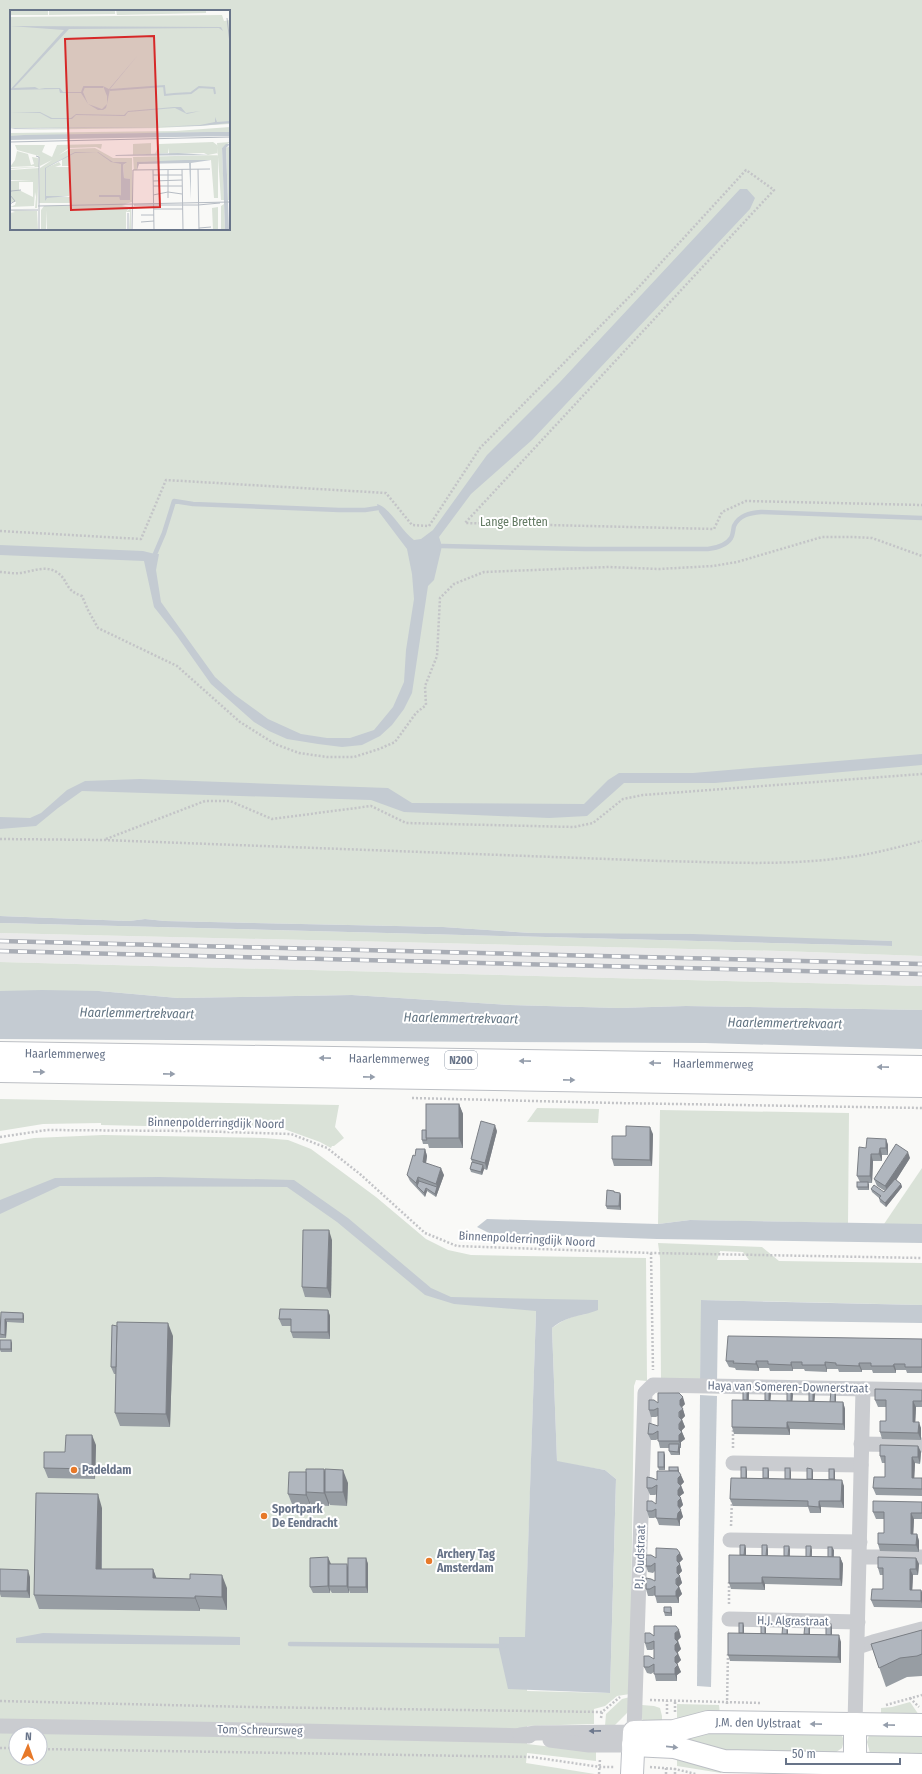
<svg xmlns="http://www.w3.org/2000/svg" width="922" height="1774" font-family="'Fira Sans Condensed',sans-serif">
	<rect width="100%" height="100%" fill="#f9f9f7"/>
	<path fill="#eaeaea" d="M0 933 780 951 922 956V986L0 962Z"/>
	<g fill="#dae2d8" fill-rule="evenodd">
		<path d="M0 0H922V956L780 951 0 933V923L892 946V941L531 933 443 927 165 921 145 919 129 921 0 916ZM11 11H229V229H11Z"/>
		<path d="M0 962 922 986V1010L686 1006 618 1008 510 1005 352 995 178 998 99 991H0Z"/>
		<path d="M0 1099 339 1105 335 1127 344 1138 334 1146H332L331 1148 320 1142 284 1129 101 1125V1123L43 1124 0 1131Z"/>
		<path d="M537 1108 599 1109 598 1123 527 1122Z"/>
		<path d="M660 1110 849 1113 848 1223 690 1220 658 1224Z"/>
		<path d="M103 1135 264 1138 288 1140 311 1149 376 1197 426 1239 448 1250 471 1255 646 1258 647 1381 636 1380 634 1386 630 1694 617 1696 605 1706 594 1709V1724L527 1726V1744L596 1752V1761L527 1753 526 1763 595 1774H0V1144L34 1138ZM536 1311 586 1314C573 1315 563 1320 552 1328L557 1462 605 1470 616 1479 610 1693 527 1691V1584ZM16 1734H40V1758H16Z"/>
		<path d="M922 1168V1224H884Z"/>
		<path d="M658 1243 762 1247 779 1261 922 1263V1305L702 1300 700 1382 661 1381 660 1258ZM720 1251 743 1252 749 1260H717Z"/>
		<path d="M630 1697V1710L614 1726H605L606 1714 622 1699Z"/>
		<path d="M910 1702 921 1718 881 1717V1708L892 1707Z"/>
		<path d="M677 1704 719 1705 720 1715 677 1725Z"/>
		<path d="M642 1705 654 1706 660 1708 662 1716V1726L647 1727 642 1719Z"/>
		<path d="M705 1727 840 1732 844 1740 842 1748 832 1755 719 1753 678 1736Z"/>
		<path d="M922 1731V1757L870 1753 867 1742 869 1735Z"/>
		<path d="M677 1752 721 1764V1773L677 1766Z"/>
	</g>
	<g fill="#c4cbd2">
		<path d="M740 189H747L755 198 750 209 532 440 471 494 439 537 442 546 434 580 428 586 412 693 404 709 392 725 380 736 362 745 342 747 318 744 287 739 269 731 254 722 211 684 177 636 154 607 144 561 0 555V545L143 551 155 554H159L156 570 161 602 215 677 235 695 268 719 301 734 327 738H350L374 730 393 707 404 682 406 650 414 599 412 574 407 549 379 512 377 504C391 508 401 531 414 540L421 539 433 530 487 455 560 382Z"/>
		<path d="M922 754V765L715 783H624L587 816 549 818 404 812 371 800 82 791 58 808 36 826 0 829V817L30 818 41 813 67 790 85 781 140 779 388 788 412 803 584 804 608 780 619 773H693Z"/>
		<path d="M0 916 129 921 145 919 165 921 443 927 531 933 693 934 892 941V946L0 923Z"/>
		<path d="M42 990 99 991 178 998 352 995 510 1005 618 1008 686 1006 922 1010V1049L705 1043 0 1039V991Z"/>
		<path d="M159 1177 294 1180 348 1218 431 1288 451 1297 598 1300V1310C580 1317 568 1315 552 1328L557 1461 605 1470 616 1479 610 1693 508 1689 499 1649V1637H525L536 1311 454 1304 425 1295 337 1222 287 1187 60 1186 0 1214V1200L55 1178Z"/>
		<path d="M487 1219 658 1224 690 1220 922 1224V1243L657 1239 489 1233 477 1227Z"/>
		<path d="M701 1300 922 1305V1323L718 1320 717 1383 700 1382Z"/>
		<path d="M700 1395 717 1396 711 1687 697 1686Z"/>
		<path d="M43 1633 240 1637V1645L16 1643V1638Z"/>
	</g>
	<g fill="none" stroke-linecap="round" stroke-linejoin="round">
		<g stroke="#c4cbd2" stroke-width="4.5">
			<path d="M442 546 585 549H708C716 548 726 546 731 538 733 535 733 530 734 526 739 515 750 513 761 512L922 518"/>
			<path d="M155 554 164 533 174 501 193 504 339 510H365L378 508"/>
			<path d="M290 1644 504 1646"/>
		</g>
		<defs>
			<g id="secondary">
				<path d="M633 1745 674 1747 724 1761 922 1765"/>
				<path d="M855 1765V1724"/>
				<path d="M632 1774 634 1732 674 1731 708 1722 922 1725"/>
			</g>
			<g id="primary">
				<path d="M0 1053 922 1067"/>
				<path d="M0 1071 922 1086"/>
			</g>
		</defs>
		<use href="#secondary" stroke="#bcbfc5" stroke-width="24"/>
		<use href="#primary" stroke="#bcbfc4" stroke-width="24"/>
		<g stroke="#c3c4c7" stroke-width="2.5" stroke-dasharray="2 2" stroke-linecap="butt">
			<path d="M0 531 141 539 166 480 386 493 412 525 429 526 480 448 637 289 746 170 774 190 465 523 714 529 722 512 746 501 922 505"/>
			<path d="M0 572C6 572 13 574 19 573 32 572 46 564 58 573 69 581 64 590 82 596L88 610 98 628 177 666 240 722 275 744 299 753 327 757H354L379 749 395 742 416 713 426 705 425 686 437 656 440 598 454 584 484 572 609 567 659 569 713 566 737 562 822 537H853L872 538 922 556"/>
			<path d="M0 839 104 840 660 861C720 862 782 866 842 858 869 855 895 848 922 841"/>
			<path d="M106 839 205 801H230L272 819 371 806 406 823 574 827 593 823 623 799 643 795 922 774"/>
			<path d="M412 1098 616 1103 922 1108"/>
			<path d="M0 1137 47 1130 193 1131 291 1134 327 1148 360 1174 425 1233 457 1246 651 1253 922 1258"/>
			<path d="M651 1253 653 1370"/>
			<path d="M733 1448V1429"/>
			<path d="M731 1526 732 1499"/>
			<path d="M729 1604V1581"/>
			<path d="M910 1698 919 1707"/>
			<path d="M650 1700 761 1703"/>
			<path d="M0 1701 250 1707 602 1712"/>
			<path d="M727 1704 728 1653"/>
			<path d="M886 1705 922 1695"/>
			<path d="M675 1712V1701"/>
			<path d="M667 1714V1701"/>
			<path d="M601 1718 602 1712 620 1697"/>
			<path d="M0 1748H16"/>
			<path d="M40 1749 532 1757 600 1767H615"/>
			<path d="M650 1767 675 1769 696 1774"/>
			<path d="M599 1774 600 1759"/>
			<path d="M666 1774V1767"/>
			<path d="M675 1774V1767"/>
		</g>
		<g stroke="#caccd0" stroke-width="15">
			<path d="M861 1444 922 1445"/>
			<path d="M733 1463 861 1465"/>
			<path d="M730 1540 860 1542"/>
			<path d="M860 1557H922"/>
			<path d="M729 1619 858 1622"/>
			<path d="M858 1647 873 1642 922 1629"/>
			<path d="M855 1724 863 1389"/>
			<path d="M0 1726 250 1730 529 1736"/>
			<path d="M520 1735 536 1733 634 1732 645 1393 653 1385 922 1390"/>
			<path d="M550 1740 589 1745H633"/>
		</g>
		<use href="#secondary" stroke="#fff" stroke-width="22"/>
		<use href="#primary" stroke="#fff" stroke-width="22"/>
		<defs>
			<g id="rail">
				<path d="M0 941 922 964"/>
				<path d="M0 951 922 974"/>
			</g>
		</defs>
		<use href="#rail" stroke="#a9adb5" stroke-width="4.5"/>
		<use href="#rail" stroke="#fff" stroke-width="3" stroke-dasharray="9" stroke-linecap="butt"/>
	</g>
	<g fill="#979da3">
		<path d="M459 1104 463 1114V1148H429L428 1144H423L422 1140 426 1130Z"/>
		<path d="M497 1131 487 1170 484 1169 482 1175 471 1172 470 1169 472 1162 471 1159Z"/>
		<path d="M653 1134 652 1166H614L612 1159 626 1136Z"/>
		<path d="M886 1139 888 1145V1155H882V1161H873L872 1183H868L869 1185V1190H858L857 1187 860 1182 857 1176 866 1148Z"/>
		<path d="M425 1149 427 1156 426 1163 444 1175 436 1197 427 1191 425 1197 410 1181 407 1175 415 1156Z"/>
		<path d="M910 1158 896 1180 901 1184 902 1187 886 1207 880 1202 879 1198 872 1192 871 1189 884 1192 885 1191 877 1186 874 1179Z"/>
		<path d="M614 1191 615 1193H620L621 1196V1210L607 1209 606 1206Z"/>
		<path d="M332 1240 331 1298 305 1297 302 1287Z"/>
		<path d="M328 1310 330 1316V1339L293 1338 291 1332V1326H282L279 1319Z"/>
		<path d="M1 1312 23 1313 24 1316V1323L7 1322 6 1338H0V1336Z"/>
		<path d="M173 1336 170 1427 120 1426 115 1413 116 1374H114L111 1367Z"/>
		<path d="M922 1339V1373H907L906 1370H896V1373H873L872 1370H862V1372H839L838 1369H827V1372L805 1371 804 1369H793V1371H770L769 1368H759V1371L736 1370 735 1368 729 1367 726 1361Z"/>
		<path d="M0 1340 12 1343V1352H1L0 1350Z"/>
		<path d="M747 1390 749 1393V1400H765L771 1393 770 1401H787L791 1391 793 1394 792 1401H809L813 1391 815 1394 814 1401 830 1402 836 1395V1402H843L845 1409V1430L790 1429V1435L734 1434 732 1427Z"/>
		<path d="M922 1390V1407H916L915 1422 921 1428V1440L882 1439 880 1432 886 1421V1407H878L875 1400Z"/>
		<path d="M658 1403 685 1404 682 1407 685 1416 682 1419 685 1427 682 1430V1432L685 1439 681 1442V1448H680V1455H671L669 1451V1448H660L658 1439 656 1440H651L648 1434 658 1426V1416L656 1417H651L649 1410Z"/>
		<path d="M96 1445 95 1479 48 1478 44 1468 65 1452Z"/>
		<path d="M918 1446 921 1452 920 1464 915 1463 914 1478H922V1496L876 1495 873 1488 885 1477V1463H882L880 1456Z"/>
		<path d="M665 1455V1470H659L658 1467Z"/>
		<path d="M768 1468 769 1471V1478L785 1479 791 1472V1479H807L812 1469 813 1472V1479H829L834 1469 835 1472V1479L844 1486V1508L821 1507V1513H810L808 1507 733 1506 730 1499 747 1471V1478H763Z"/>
		<path d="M679 1471V1472L684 1482 681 1485 684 1493 680 1496 683 1505 680 1508V1509L683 1517 680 1520V1526L659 1525 656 1517 654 1518H649L647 1511 656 1504 657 1494 655 1495H650L647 1488 657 1480Z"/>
		<path d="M325 1472 348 1483 347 1506 330 1505 329 1503V1506L311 1505 310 1503V1505L292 1504 288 1494Z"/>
		<path d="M922 1502V1519H914L913 1534H917L919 1541V1552L880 1551 878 1544 884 1533V1519H876L873 1512Z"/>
		<path d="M102 1508V1569H153L156 1578 190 1579 227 1588V1610L200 1609V1611L39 1609 34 1595Z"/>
		<path d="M746 1548V1555L762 1556 768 1549V1556H784L790 1549V1556L806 1557 812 1550V1557H828L834 1550V1557H840L843 1564 842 1586 765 1584V1590L731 1589 729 1583 740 1555Z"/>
		<path d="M366 1558 368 1564V1593H350L349 1590V1593H332L330 1590V1593H313L310 1587 331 1564 348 1567Z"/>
		<path d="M656 1558 683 1559 679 1563 682 1571 679 1574 682 1583 679 1586 682 1594 679 1597V1603H657L655 1595 653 1596H648L646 1589 655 1581V1571L653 1573 648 1572 646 1566Z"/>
		<path d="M916 1558 919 1564 918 1575H913L912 1590 922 1592V1608L874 1607 871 1600 883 1589V1575H880L878 1568Z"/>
		<path d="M0 1569 30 1577V1598L1 1597 0 1594Z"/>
		<path d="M672 1611V1616H665L664 1612Z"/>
		<path d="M765 1623 766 1626V1634H782L787 1624 788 1627V1634H804L810 1627V1634L826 1635 832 1628V1635L841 1642V1663L730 1661 728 1655 739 1633 744 1626V1633H761Z"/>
		<path d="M922 1630V1676L907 1677 886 1687 871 1644Z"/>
		<path d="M654 1636 681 1637 678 1640 681 1649 678 1652V1653L681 1660 677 1664 681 1672 677 1675V1681H656L654 1672 651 1674 647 1673 644 1667 654 1659V1649L652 1650H647L645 1643Z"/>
	</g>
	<g fill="#7b7f85">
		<path d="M459 1104 463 1114V1148L459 1138Z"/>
		<path d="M495 1125 497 1131 487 1170 485 1163Z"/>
		<path d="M650 1127 653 1134 652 1166 650 1160Z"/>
		<path d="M886 1139 888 1145V1155L886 1148Z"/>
		<path d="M880 1148 882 1155V1161L879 1154Z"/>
		<path d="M425 1149 427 1156 425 1169 423 1162Z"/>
		<path d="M908 1152 910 1158 888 1193 885 1186Z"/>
		<path d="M871 1154 873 1161 872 1183 870 1176Z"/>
		<path d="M483 1165 484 1169 482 1175 481 1172Z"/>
		<path d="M441 1168 444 1175 436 1197 435 1194 437 1187 436 1184Z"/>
		<path d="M418 1177 420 1184 417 1186 418 1190 416 1183Z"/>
		<path d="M868 1182 869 1185V1190L868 1187Z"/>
		<path d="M901 1184 902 1187 886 1207 885 1203Z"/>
		<path d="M426 1188 427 1191 425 1197 424 1193Z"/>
		<path d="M620 1193 621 1196V1210L619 1206Z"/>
		<path d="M329 1230 332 1240 331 1298 327 1288Z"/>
		<path d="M328 1310 330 1316V1339L328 1332Z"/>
		<path d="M23 1313 24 1316V1323L23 1319Z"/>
		<path d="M5 1319 7 1322 6 1338 5 1335Z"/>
		<path d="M168 1323 173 1336 170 1427 166 1414Z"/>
		<path d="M11 1340 12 1343V1352L11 1349Z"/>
		<path d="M756 1361 759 1368V1371L756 1364Z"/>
		<path d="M791 1362 793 1369V1371L791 1365Z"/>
		<path d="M825 1362 827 1369V1372L825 1365Z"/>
		<path d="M859 1363 862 1370V1372L859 1366Z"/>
		<path d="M894 1364 896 1370V1373L893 1366Z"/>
		<path d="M747 1390 749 1393 748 1407 747 1404Z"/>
		<path d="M769 1390 771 1393 770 1407 769 1404Z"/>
		<path d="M791 1391 793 1394 792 1408 791 1404Z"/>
		<path d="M813 1391 815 1394 814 1408 813 1405Z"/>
		<path d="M835 1391 836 1395V1408L835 1405Z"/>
		<path d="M683 1397 685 1404 682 1407V1410L683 1409 685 1416 682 1419V1421V1420L685 1427 682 1430V1433V1432L685 1439 681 1442V1448L679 1441 680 1400Z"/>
		<path d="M913 1401 916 1407 915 1429 913 1422Z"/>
		<path d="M843 1402 845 1409V1430L843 1424Z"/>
		<path d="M787 1422 790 1429V1435L787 1428Z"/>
		<path d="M919 1422 921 1428V1440L918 1433Z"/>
		<path d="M92 1435 96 1445 95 1479 92 1469Z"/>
		<path d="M679 1444 680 1448V1455L678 1452Z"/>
		<path d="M918 1446 921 1452 920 1464 918 1457Z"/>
		<path d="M664 1452 665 1455V1470L664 1467Z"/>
		<path d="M912 1457 915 1463 914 1484 912 1478Z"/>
		<path d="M678 1467 679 1471V1477L681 1475 684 1482 681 1485V1487V1486L684 1493 680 1496V1499L681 1498 683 1505 680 1508V1511L681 1510 683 1517 680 1520V1526L677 1519Z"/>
		<path d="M746 1467 747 1471V1484L746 1481Z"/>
		<path d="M768 1468 769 1471V1485L768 1482Z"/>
		<path d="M790 1468 791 1472V1485L790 1482Z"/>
		<path d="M324 1469 329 1482 325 1492 329 1503V1506L324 1493Z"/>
		<path d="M812 1469 813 1472V1486L812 1482Z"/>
		<path d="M834 1469 835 1472V1486L834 1483Z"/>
		<path d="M343 1470 348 1483 347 1506 343 1492Z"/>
		<path d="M842 1480 844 1486V1508L841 1501Z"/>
		<path d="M306 1493 310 1503V1505L306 1495Z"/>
		<path d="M98 1494 102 1508 101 1582 96 1569Z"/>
		<path d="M819 1501 821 1507V1513L819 1507Z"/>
		<path d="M911 1513 914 1519 913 1540 911 1534Z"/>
		<path d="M917 1534 919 1541V1552L916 1545Z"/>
		<path d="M745 1545 746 1548V1562L744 1559Z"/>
		<path d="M767 1545 768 1549V1563L766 1559Z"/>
		<path d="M789 1546 790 1549 789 1563 788 1559Z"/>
		<path d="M811 1546 812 1550 811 1563 810 1560Z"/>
		<path d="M832 1547 834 1550 833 1564 832 1560Z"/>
		<path d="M680 1553 683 1559 679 1563V1565L680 1564 682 1571 679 1574V1576H680L682 1583 679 1586V1588V1587L682 1594 679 1597V1603L676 1596 677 1556Z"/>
		<path d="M328 1557 331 1564 329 1586 330 1590V1593L328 1586Z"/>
		<path d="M840 1557 843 1564 842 1586 840 1579Z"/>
		<path d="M366 1558 368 1564V1593L366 1587Z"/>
		<path d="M916 1558 919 1564 918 1575 916 1569Z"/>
		<path d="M347 1564 349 1571 348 1587 349 1590V1593L347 1586Z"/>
		<path d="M153 1569 158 1582 153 1578Z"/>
		<path d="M910 1569 913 1575 912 1596 910 1590Z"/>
		<path d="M28 1570 30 1577V1598L27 1591Z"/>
		<path d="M222 1575 227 1588V1610L222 1597Z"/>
		<path d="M762 1577 765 1584V1590L762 1583Z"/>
		<path d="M921 1590 922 1592V1604L921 1601Z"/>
		<path d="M195 1596 200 1609V1611L195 1598Z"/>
		<path d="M671 1607 672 1611V1616L671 1613Z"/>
		<path d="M743 1623 744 1626V1640L743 1636Z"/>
		<path d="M765 1623 766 1626V1640L765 1637Z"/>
		<path d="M787 1624 788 1627V1641L787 1637Z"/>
		<path d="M809 1624 810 1627V1641L809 1638Z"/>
		<path d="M831 1624 832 1628V1641L831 1638Z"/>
		<path d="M679 1630 681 1637 678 1640V1642L681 1649 678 1652V1654L681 1660 677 1664V1666L678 1665 681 1672 677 1675V1681L675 1674V1633Z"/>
		<path d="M839 1635 841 1642V1663L838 1657Z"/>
	</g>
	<g fill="#b0b6be" stroke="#7b7f85">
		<rect x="426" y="1104" width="33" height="34"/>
		<path d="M481 1121 495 1125 485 1163 471 1159Z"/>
		<path d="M626 1126 650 1127V1160L612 1159V1136H626Z"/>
		<path d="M422 1130H426V1138L427 1140H422Z"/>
		<path d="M867 1138 886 1139V1148H880L879 1154H871L870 1176H857L859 1147 866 1148Z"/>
		<path d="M896 1144 908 1152 885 1186 874 1179Z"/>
		<path d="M416 1149H425L423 1162 441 1168 436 1184 418 1177 416 1183 407 1175 413 1155 415 1156Z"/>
		<path d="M472 1162 483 1165 481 1172 470 1169Z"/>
		<path d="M895 1179 901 1184 885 1203 879 1198 881 1196 871 1189 874 1185 884 1192Z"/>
		<path d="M419 1181 437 1187 435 1194 426 1188 424 1193 417 1186Z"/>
		<rect x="857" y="1182" width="11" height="5"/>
		<path d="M607 1190 614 1191V1192L620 1193 619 1206H606Z"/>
		<path d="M303 1230H329L327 1288 302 1287Z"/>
		<path d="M280 1309 328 1310V1332H291V1319H279Z"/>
		<path d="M1 1312 23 1313V1319H5V1335L0 1334Z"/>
		<path d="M117 1322 168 1323 166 1414 115 1413Z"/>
		<path d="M112 1325 117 1326 116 1367H111Z"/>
		<path d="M728 1336 922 1339V1367H905V1364H894L893 1366H871V1363H859V1366L836 1365V1363L825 1362V1365H802V1362H791V1365L768 1364V1361H756V1364L733 1363 734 1361H726Z"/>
		<rect x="0" y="1340" width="11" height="9"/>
		<path d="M875 1389 922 1390V1401H913V1422H919L918 1433 880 1432V1421H886V1400H875Z"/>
		<rect x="743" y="1390" width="4" height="10"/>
		<path d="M765 1390H769V1401L765 1400Z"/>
		<path d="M787 1390 791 1391V1401H787Z"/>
		<rect x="809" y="1391" width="4" height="10"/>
		<path d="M831 1391H835V1402H830Z"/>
		<path d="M658 1393H679L683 1397 680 1400V1405L683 1409 679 1412V1417L682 1420 679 1424V1429L682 1432 679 1435V1441H658V1431L653 1434H648L649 1423 658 1426V1408L654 1410H649V1400H654L658 1403Z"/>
		<path d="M732 1400 843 1402V1424L787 1422V1428L732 1427Z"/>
		<path d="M66 1435H92V1469L44 1468V1452H65Z"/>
		<path d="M669 1444H679L678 1452 669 1451Z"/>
		<path d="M880 1445 918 1446V1457H912V1478H922V1489L873 1488 874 1477H885V1456H880Z"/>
		<rect x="658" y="1452" width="6" height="15"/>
		<rect x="669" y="1467" width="9" height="4"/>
		<rect x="741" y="1467" width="5" height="11"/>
		<rect x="763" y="1468" width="5" height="10"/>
		<rect x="785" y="1468" width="5" height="11"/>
		<path d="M807 1468 812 1469V1479H807Z"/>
		<path d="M306 1469H324V1493L306 1492Z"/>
		<path d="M325 1469 343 1470V1492H325Z"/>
		<rect x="829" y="1469" width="5" height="10"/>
		<path d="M657 1471H678L681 1475 678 1478V1483L681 1486 678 1490V1495L681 1498 678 1501V1506L681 1510 678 1513 677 1519 656 1518V1509L652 1511H647V1501H652L656 1504 657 1485 652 1488H647V1477L652 1478 657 1480Z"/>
		<path d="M289 1472H306V1495L288 1494Z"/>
		<path d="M731 1478 842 1480 841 1501H819V1507L808 1506V1501L730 1499Z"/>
		<path d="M36 1493 98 1494 96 1569H153V1578L190 1579V1574L222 1575V1597L195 1596V1598L34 1595Z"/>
		<path d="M873 1501 922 1502V1513H911V1534H917L916 1545 878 1544V1533H884V1512H873Z"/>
		<path d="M740 1545H745L744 1555H740Z"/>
		<path d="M762 1545H767L766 1556H762Z"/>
		<path d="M784 1546H789L788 1556H784Z"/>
		<path d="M806 1546H811L810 1557H806Z"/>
		<rect x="828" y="1547" width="4" height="10"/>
		<path d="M656 1548 677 1549 680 1553 677 1556V1561L680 1564 677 1567V1573L680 1576 676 1579V1584L679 1587 676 1591V1596H655V1586L650 1589H646V1578L651 1579 655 1581V1563L651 1566H646V1555H651L656 1558Z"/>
		<path d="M729 1555 840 1557V1579L762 1577V1583H729Z"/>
		<path d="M328 1557V1586L310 1587V1558Z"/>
		<path d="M878 1557 916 1558V1569H910V1590H921V1601L871 1600 872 1589H883V1568H878Z"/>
		<rect x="348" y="1558" width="18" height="29"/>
		<rect x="329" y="1564" width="18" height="22"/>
		<path d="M0 1569 28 1570 27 1591H0Z"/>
		<path d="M664 1607H671V1613L664 1612Z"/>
		<rect x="739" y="1623" width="4" height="10"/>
		<path d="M761 1623H765V1634L761 1633Z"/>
		<path d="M783 1623 787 1624V1634H782Z"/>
		<path d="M805 1624H809V1634H804Z"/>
		<rect x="826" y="1624" width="5" height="11"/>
		<path d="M654 1626H676L679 1630 675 1633V1639L678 1642 675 1645V1650L678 1654 675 1657V1662L678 1665 675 1668V1674H654V1664L649 1667H644V1656H649L654 1659V1641L649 1643H645V1633H650L654 1636Z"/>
		<path d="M922 1630V1654L917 1656 900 1658 879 1668 871 1644Z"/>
		<path d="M728 1633 839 1635 838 1657 728 1655Z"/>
	</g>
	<defs><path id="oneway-solid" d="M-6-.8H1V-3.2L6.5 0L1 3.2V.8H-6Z"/></defs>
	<g fill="#959eac">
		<use href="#oneway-solid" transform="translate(325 1058) rotate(-179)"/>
		<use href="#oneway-solid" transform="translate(525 1061) rotate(-179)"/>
		<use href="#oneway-solid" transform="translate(655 1063) rotate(-179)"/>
		<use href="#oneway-solid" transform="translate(883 1067) rotate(-179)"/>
		<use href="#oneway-solid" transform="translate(39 1072) rotate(1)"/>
		<use href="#oneway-solid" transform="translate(169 1074) rotate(1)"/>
		<use href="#oneway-solid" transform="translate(369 1077) rotate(1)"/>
		<use href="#oneway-solid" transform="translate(569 1080) rotate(1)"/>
		<use href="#oneway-solid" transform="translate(816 1724) rotate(-179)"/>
		<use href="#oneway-solid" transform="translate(889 1725) rotate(-179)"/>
		<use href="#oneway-solid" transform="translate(672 1747) rotate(6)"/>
	</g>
	<use fill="#6d788d" href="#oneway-solid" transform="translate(595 1731) rotate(179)"/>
	<g fill="#e77929" stroke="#fff" stroke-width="1.5">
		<circle cx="74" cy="1470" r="4"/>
		<circle cx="264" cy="1516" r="4"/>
		<circle cx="429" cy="1561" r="4"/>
	</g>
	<g text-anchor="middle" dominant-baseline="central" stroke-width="4" stroke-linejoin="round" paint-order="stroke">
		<rect fill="#fff" stroke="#959eac" stroke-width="1" x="445" y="1051" width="32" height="18" rx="3"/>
		<g font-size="11" font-weight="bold" fill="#687489">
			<text x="461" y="1060">N200</text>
		</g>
		<g font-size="12" fill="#637a63" stroke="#fff">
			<text x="514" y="522">Lange Bretten</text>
		</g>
		<g font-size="12" fill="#687489" stroke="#fff">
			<text transform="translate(65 1054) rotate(1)">Haarlemmerweg</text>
			<text transform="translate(389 1059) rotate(1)">Haarlemmerweg</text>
			<text transform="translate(713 1064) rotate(1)">Haarlemmerweg</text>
			<text transform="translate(216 1123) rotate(1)">Binnenpolderringdijk Noord</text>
			<text transform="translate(527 1239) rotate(3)">Binnenpolderringdijk Noord</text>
			<text transform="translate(788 1387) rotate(1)">Haya van Someren-Downerstraat</text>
			<text transform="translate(640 1557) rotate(-88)">P.J. Oudstraat</text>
			<text transform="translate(793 1621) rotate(1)">H.J. Algrastraat</text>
			<text transform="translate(758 1723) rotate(1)">J.M. den Uylstraat</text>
			<text transform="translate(260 1730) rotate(1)">Tom Schreursweg</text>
		</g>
		<g font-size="12" font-weight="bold" fill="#687489" stroke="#fff" text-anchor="start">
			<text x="82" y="1470">Padeldam</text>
			<text x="272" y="1509">Sportpark<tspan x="272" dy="14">De Eendracht</tspan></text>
			<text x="437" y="1554">Archery Tag<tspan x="437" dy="14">Amsterdam</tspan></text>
		</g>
		<g font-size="13" font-style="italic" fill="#637583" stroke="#fff">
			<text transform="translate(137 1013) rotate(1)">Haarlemmertrekvaart</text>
			<text transform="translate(461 1018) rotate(1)">Haarlemmertrekvaart</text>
			<text transform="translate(785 1023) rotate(1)">Haarlemmertrekvaart</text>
		</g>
	</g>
	<g transform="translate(10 10)">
		<rect width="220" height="220" fill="#f9f9f7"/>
		<path d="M0 0H38V5H0ZM39 0H105V4L39 5ZM106 0H196V3L107 5ZM212 5 214 11 220 10V114L149 118 0 120 61 118H0V7ZM220 117V122L0 126V123L166 121ZM203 132 207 135 208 143 198 145 194 143 159 144V138L158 143 145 144 149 134ZM220 132 212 138 214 190H211L207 133ZM141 133V144L123 145V134ZM92 134 91 139 86 137 59 138 49 145 60 139 85 138 103 148H122V192L112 195 119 197 112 196 119 198 116 202 121 198V220H119L120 202H116V220H37L36 200V220H31V200L34 196H61L60 193H29L30 158 42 150 30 156 29 146 7 140 5 135H35L32 142 42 147 47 135ZM57 146 52 149V156H60V187H37L59 186V157H45L51 155 49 152 38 157ZM111 153 115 154 113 155 114 168 119 169 120 190H112ZM220 136V190H218L216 138ZM7 141 18 144 21 155 24 154 22 147 28 148 29 157 0 159V158L24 157 25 156 0 157 5 150ZM208 145V188H204L201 150 128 152 127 160H124L123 147ZM29 158 27 198 0 200 25 198 26 187 25 182 24 196 0 197 5 195 6 192H0V171L22 170H0V164H11H0V160ZM9 172H23V187L9 180ZM214 194 215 220H211V196ZM208 197V220H203L202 198ZM0 200 27 201 28 220H0V203L5 202Z" fill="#dae2d8" fill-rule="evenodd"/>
		<path d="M0 16 211 17 213 21 215 36 213 21 209 18 59 19 4 78 25 77 29 79 35 78H50L53 82H73L78 94 92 99 97 94V86L93 76 99 79 128 45 100 79 97 94 96 98 93 100H88L78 94 71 83H50L49 79 0 80 54 20ZM164 97H171L176 103 190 101 177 104 165 98 118 102 115 106H111L66 105 62 109H41L30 103H0L30 102 42 108H61L66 104 114 105 118 101ZM205 107 207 112 220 111V113L190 116 147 117 190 115 205 112ZM125 117H144L0 119 5 118ZM197 122H220V126L0 130V126L14 125ZM216 134H220L216 138 219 220H215L212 138ZM65 142H88L103 152H117L113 155 114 168 120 169V190H110L109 186 111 185V154L101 152 87 142 65 143 36 158V186H59L37 188 35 191V158ZM168 143 199 145 105 146 106 145ZM174 150H201L181 153V189L179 153 129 154 127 160V152Z" fill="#c4cbd2"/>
		<path fill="none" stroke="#c4cbd2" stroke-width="2" d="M100 80 154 76 155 85 164 84 181 83 189 77 204 78 205 84M72 82 74 77H93M89 186H110"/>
		<path fill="none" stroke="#b6bcc4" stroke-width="1" d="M8 0H23M217 8 220 33M0 132 220 127M26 146 29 147V220M172 159 173 220M188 159 189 220M143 160 144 220M158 160V188M143 165H172M143 171 172 170M143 176H172M0 184 1 181 11 180M0 185 5 191 0 194M143 185 158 182 172 184M124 195H188L210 193M28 196 220 192M144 199H173M0 200H28M118 203V220M131 205H144M131 212 144 211M189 218 201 217M122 220 123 160 200 159"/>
		<path fill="#d62828" fill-opacity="0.15" stroke="#d62828" stroke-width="2" d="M144 26 150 197 61 200 55 29Z"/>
		<rect width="220" height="220" fill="none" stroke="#687489" stroke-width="2"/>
	</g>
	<g transform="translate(28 1746) rotate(2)"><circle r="19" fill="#ffffff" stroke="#c3c7d0"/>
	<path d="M0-3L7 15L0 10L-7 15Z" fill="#e77929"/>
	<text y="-6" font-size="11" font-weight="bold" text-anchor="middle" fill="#687489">N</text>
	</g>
	<path d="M786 1758v6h114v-6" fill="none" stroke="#687489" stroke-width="2"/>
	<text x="792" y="1758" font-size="12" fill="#687489" stroke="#ffffff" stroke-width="3" paint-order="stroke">50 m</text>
</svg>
